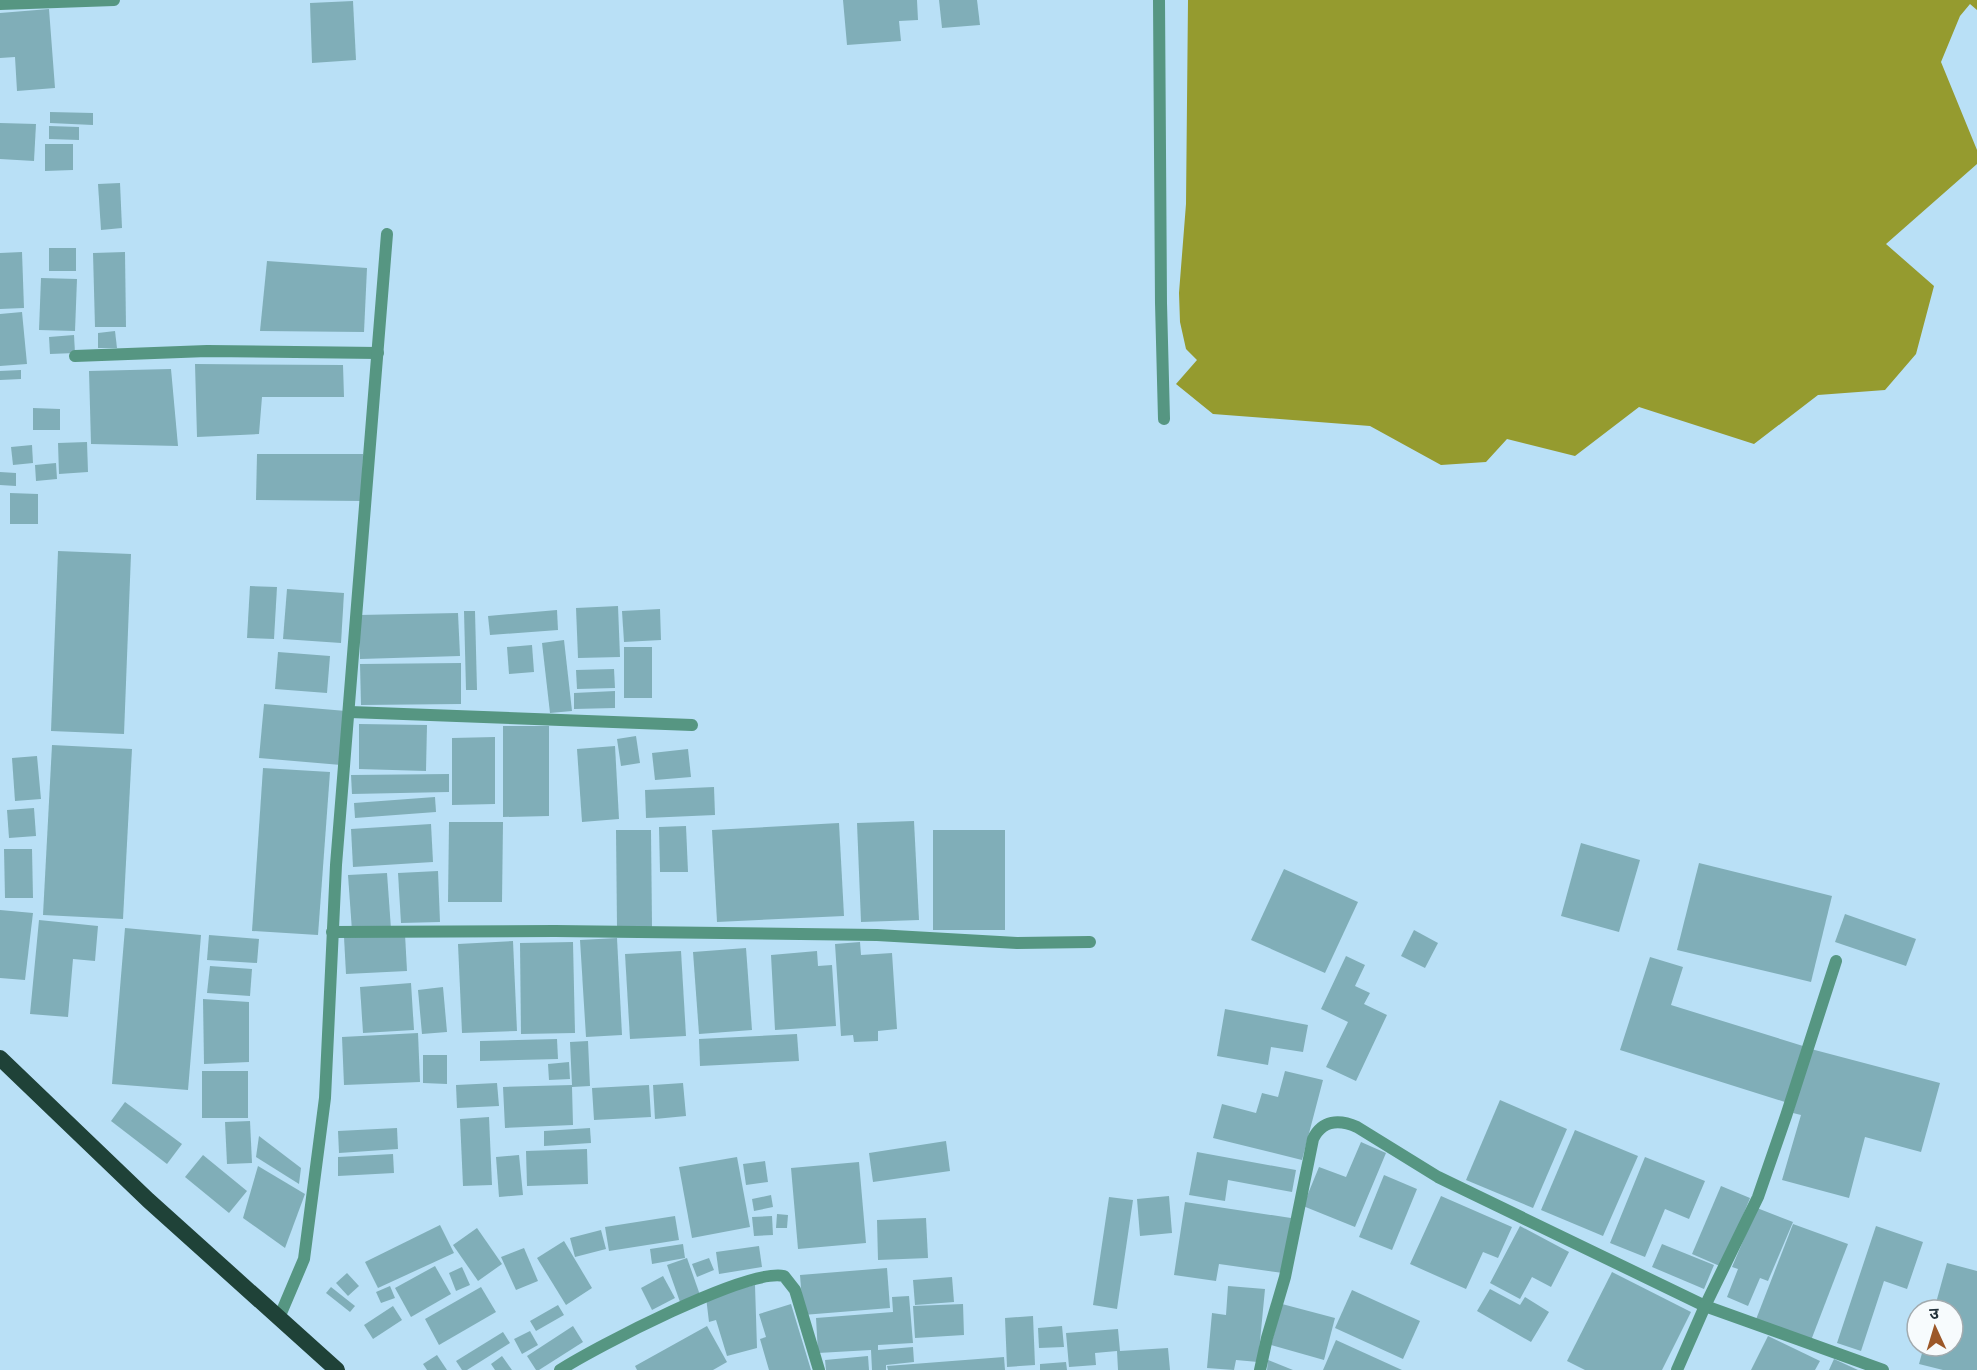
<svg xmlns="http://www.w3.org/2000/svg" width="1977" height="1370" font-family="Barlow,'Noto Sans Devanagari',sans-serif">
	<rect width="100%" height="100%" fill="#b9e0f6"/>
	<path fill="#959b2f" d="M1188 0H1977V10L1970 4 1960 16 1941 62 1977 150V164L1886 244 1934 286 1916 354 1885 390 1818 395 1754 444 1639 407 1575 456 1507 439 1486 462 1441 465 1370 426 1213 414 1176 384 1197 360 1186 349 1180 322 1179 293 1186 204Z"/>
	<g fill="#80aeb8">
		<path d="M843 0H917L918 20 899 21 901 41 847 45Z"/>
		<path d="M939 0H977L980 25 942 28Z"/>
		<path d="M353 1 356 60 312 63 310 3Z"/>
		<path d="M49 9 55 88 17 91 15 57 0 58V13Z"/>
		<path d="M50 112 93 113V125L50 123Z"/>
		<path d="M0 123 36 124 34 161 0 159Z"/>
		<path d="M49 126 79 127V140L49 139Z"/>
		<path d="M45 144H73V170L45 171Z"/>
		<path d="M120 183 122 228 101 230 98 184Z"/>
		<rect x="49" y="248" width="27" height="23"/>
		<path d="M22 252 24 308 0 309V253Z"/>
		<path d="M125 252 126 327H95L93 253Z"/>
		<path d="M267 261 367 268 364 332 260 331Z"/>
		<path d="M41 278 77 279 75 331 39 330Z"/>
		<path d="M22 312 27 364 0 366V314Z"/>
		<path d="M115 331 117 348H98V333Z"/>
		<path d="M74 335 75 353 50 354 49 337Z"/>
		<path d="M195 364 343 365 344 397H262L259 434 197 437Z"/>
		<path d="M171 369 178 446 91 444 89 371Z"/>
		<path d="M21 370V379L0 380V371Z"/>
		<path d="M33 408 60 409V430H33Z"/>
		<path d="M87 442 88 472 59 474 58 443Z"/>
		<path d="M32 445 33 463 13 465 11 447Z"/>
		<path d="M257 454H363L362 501 256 500Z"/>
		<path d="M56 463 57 479 36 481 35 465Z"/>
		<path d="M0 472 16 473V486L0 485Z"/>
		<path d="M10 493 38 494V524H10Z"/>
		<path d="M58 551 131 554 124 734 51 731Z"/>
		<path d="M250 586 277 587 274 639 247 638Z"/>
		<path d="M287 589 344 593 341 643 283 639Z"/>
		<path d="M618 606 620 657 578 658 576 608Z"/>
		<path d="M660 609 661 640 624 642 622 611Z"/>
		<path d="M557 610 558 630 490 635 488 616Z"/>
		<path d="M464 611H475L477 690H466Z"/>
		<path d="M458 613 460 656 360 659 359 615Z"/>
		<path d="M564 640 572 711 550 713 542 643Z"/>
		<path d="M532 645 534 672 509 674 507 647Z"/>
		<rect x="624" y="647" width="28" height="51"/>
		<path d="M278 652 330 656 327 693 275 689Z"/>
		<path d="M461 663V704L361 705 360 664Z"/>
		<path d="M614 669 615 688 577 689 576 670Z"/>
		<path d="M615 691V708L574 709V693Z"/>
		<path d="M264 704 346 711 341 765 259 758Z"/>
		<path d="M359 724 427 725 426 771 359 769Z"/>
		<path d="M503 726H549V816L503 817Z"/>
		<path d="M636 736 640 763 621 766 617 739Z"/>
		<path d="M495 737V804L452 805V738Z"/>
		<path d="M52 745 132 749 123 919 43 915Z"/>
		<path d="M615 746 619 819 582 822 577 749Z"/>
		<path d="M688 749 691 777 655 780 652 753Z"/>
		<path d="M37 756 41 799 15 801 12 758Z"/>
		<path d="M263 768 330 772 318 935 252 931Z"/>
		<path d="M449 774V792L352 794 351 775Z"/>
		<path d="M714 787 715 815 646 818 645 790Z"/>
		<path d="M435 797 436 812 355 818 354 803Z"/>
		<path d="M34 808 36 836 9 838 7 810Z"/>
		<path d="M914 821 919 920 861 922 857 823Z"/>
		<path d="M449 822H503L502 902H448Z"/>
		<path d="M839 823 844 916 717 922 712 830Z"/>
		<path d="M431 824 433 862 353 867 351 829Z"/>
		<path d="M686 826 688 872H660L659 827Z"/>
		<path d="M616 830H651L652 927H617Z"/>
		<rect x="933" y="830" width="72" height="100"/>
		<path d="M1581 843 1640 860 1619 932 1561 916Z"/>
		<path d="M4 849H32L33 898H5Z"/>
		<path d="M1699 863 1832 896 1811 982 1677 950Z"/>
		<path d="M1284 869 1358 902 1325 973 1251 940Z"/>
		<path d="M438 871 440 922 401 923 398 873Z"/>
		<path d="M387 873 391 929 352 931 348 875Z"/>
		<path d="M0 910 33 913 25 980 0 978Z"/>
		<path d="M1845 914 1916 939 1906 966 1835 942Z"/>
		<path d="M39 920 98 926 95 961 73 959 68 1017 30 1014Z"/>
		<path d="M125 928 201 935 188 1090 112 1084Z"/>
		<path d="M1414 930 1438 943 1425 968 1401 956Z"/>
		<path d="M405 934 407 971 346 974 344 937Z"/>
		<path d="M209 935 259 939 257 963 207 960Z"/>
		<path d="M617 938 622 1035 586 1037 580 940Z"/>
		<path d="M513 941 517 1031 462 1033 458 944Z"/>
		<path d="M573 942 575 1033 521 1034 520 943Z"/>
		<path d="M860 942 861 955 892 953 897 1029 878 1031V1041L854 1042 853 1035 841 1036 835 944Z"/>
		<path d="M746 948 752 1030 699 1034 693 952Z"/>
		<path d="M681 951 686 1036 630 1039 625 954Z"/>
		<path d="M817 951 818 966 832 965 836 1026 775 1030 771 955Z"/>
		<path d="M1346 956 1365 965 1355 986 1370 993 1364 1004 1387 1015 1356 1081 1326 1067 1348 1022 1321 1009Z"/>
		<path d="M1650 957 1683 967 1671 1005 1803 1046 1785 1102 1620 1050Z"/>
		<path d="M210 966 252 969 250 996 207 993Z"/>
		<path d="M411 983 414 1030 363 1033 360 987Z"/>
		<path d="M443 987 447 1032 422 1034 418 990Z"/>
		<path d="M203 999 249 1002V1062L204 1064Z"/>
		<path d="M1225 1009 1308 1025 1303 1052 1271 1047 1268 1065 1217 1056Z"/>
		<path d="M418 1033 420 1082 344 1085 342 1037Z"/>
		<path d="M797 1034 799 1061 700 1066 699 1039Z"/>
		<path d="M557 1039 558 1059 480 1061V1041Z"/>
		<path d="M588 1041 590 1086 572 1087 573 1125 505 1128 503 1087 572 1085 570 1042Z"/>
		<path d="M1811 1049 1940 1083 1921 1152 1865 1137 1849 1198 1782 1180 1801 1115 1793 1113Z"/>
		<path d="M423 1055H447V1084L423 1083Z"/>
		<path d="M569 1062 570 1079 549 1080 548 1064Z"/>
		<rect x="202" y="1071" width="46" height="47"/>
		<path d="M1285 1071 1323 1080 1302 1160 1213 1138 1222 1104 1256 1113 1262 1093 1278 1097Z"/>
		<path d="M497 1083 499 1106 457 1108 456 1085Z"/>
		<path d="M683 1083 686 1116 655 1119 653 1085Z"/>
		<path d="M649 1085 651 1117 594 1120 592 1088Z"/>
		<path d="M1500 1100 1567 1129 1533 1208 1466 1180Z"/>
		<path d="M125 1102 182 1144 167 1164 111 1121Z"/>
		<path d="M489 1117 492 1185 463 1186 460 1119Z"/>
		<path d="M250 1121 252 1163 227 1164 225 1122Z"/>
		<path d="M397 1128 398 1149 339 1153 338 1131Z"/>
		<path d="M590 1128 591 1143 544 1146V1131Z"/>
		<path d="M1575 1130 1638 1156 1603 1236 1541 1210Z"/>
		<path d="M259 1136 301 1168 299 1184 256 1157Z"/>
		<path d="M946 1141 950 1171 873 1182 869 1153Z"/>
		<path d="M1361 1142 1386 1153 1355 1227 1303 1206 1319 1167 1346 1177Z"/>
		<path d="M587 1149 588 1184 527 1186 526 1151Z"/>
		<path d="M1197 1152 1296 1170 1292 1192 1228 1180 1225 1201 1189 1195Z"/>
		<path d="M393 1154 394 1173 338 1176V1157Z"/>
		<path d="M203 1155 247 1191 229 1213 185 1177Z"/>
		<path d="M519 1155 523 1195 499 1197 496 1157Z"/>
		<path d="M737 1157 750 1227 692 1238 679 1167Z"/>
		<path d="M1645 1157 1705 1181 1689 1219 1665 1209 1645 1257 1610 1243Z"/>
		<path d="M765 1161 768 1182 746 1185 743 1164Z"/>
		<path d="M859 1162 866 1243 798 1249 791 1168Z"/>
		<path d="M258 1166 305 1194 285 1248 243 1218Z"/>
		<path d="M1384 1175 1417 1189 1392 1250 1359 1237Z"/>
		<path d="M1721 1186 1750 1198 1722 1267 1692 1254Z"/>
		<path d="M771 1195 773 1207 754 1211 752 1199Z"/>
		<path d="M1169 1196 1172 1233 1140 1236 1137 1199Z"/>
		<path d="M1441 1196 1512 1227 1498 1258 1483 1252 1466 1289 1410 1264Z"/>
		<path d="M1109 1197 1133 1200 1117 1309 1093 1305Z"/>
		<path d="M1185 1202 1291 1218 1283 1273 1219 1264 1216 1281 1174 1275Z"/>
		<path d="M1757 1208 1793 1222 1768 1281 1760 1278 1748 1306 1727 1297 1738 1269 1732 1267Z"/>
		<path d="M777 1214 788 1215 787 1228H776Z"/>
		<path d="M675 1216 679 1240 609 1251 605 1227Z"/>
		<path d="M772 1216 773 1235 754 1236 752 1217Z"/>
		<path d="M926 1218 928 1258 878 1260 877 1220Z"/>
		<path d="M1793 1224 1848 1244 1810 1343 1755 1322Z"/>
		<path d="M440 1225 454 1253 378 1288 365 1262Z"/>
		<path d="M1520 1226 1569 1252 1551 1287 1532 1277 1520 1299 1490 1283Z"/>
		<path d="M1876 1226 1923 1242 1907 1289 1884 1281 1861 1351 1837 1343Z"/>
		<path d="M477 1228 502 1264 478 1281 453 1245Z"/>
		<path d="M601 1230 606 1249 575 1257 570 1238Z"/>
		<path d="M564 1241 592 1288 566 1305 537 1258Z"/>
		<path d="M683 1244 685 1258 652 1264 650 1249Z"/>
		<path d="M1662 1244 1714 1265 1704 1289 1652 1267Z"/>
		<path d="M759 1246 762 1267 719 1274 716 1252Z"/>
		<path d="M524 1248 538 1281 516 1290 501 1257Z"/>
		<path d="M687 1258 700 1295 680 1302 667 1265Z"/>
		<path d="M709 1258 714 1270 697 1277 692 1264Z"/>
		<path d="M1947 1263 1977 1271V1370H1943L1919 1364 1924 1346H1953V1310H1934Z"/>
		<path d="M435 1266 451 1294 411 1317 395 1288Z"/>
		<path d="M462 1267 470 1285 456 1291 449 1273Z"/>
		<path d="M887 1268 890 1308 803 1315 800 1275Z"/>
		<path d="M1612 1272 1691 1312 1662 1370H1585L1567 1361Z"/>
		<path d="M347 1273 359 1286 348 1296 336 1283Z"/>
		<path d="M663 1276 675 1298 652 1310 641 1288Z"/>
		<path d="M952 1277 954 1302 915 1305 913 1280Z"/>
		<path d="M755 1285 757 1348 727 1356 716 1320 709 1322 706 1297Z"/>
		<path d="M390 1286 395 1298 381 1303 376 1292Z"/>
		<path d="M1228 1286 1265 1289 1258 1362 1236 1360 1234 1370 1207 1368 1212 1313 1226 1315Z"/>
		<path d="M331 1287 355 1306 350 1312 326 1293Z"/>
		<path d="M481 1287 496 1312 439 1345 425 1319Z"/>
		<path d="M1490 1289 1520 1305 1525 1297 1549 1312 1531 1342 1477 1311Z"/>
		<path d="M1352 1290 1420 1321 1403 1359 1335 1328Z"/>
		<path d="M909 1296 913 1343 878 1345V1350L913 1347 914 1362 886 1365V1370H872L871 1350 818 1353 816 1318 893 1312 892 1297Z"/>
		<path d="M791 1304 811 1370H769L760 1339 766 1337 759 1314Z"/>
		<path d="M963 1304 964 1335 915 1338 913 1306Z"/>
		<path d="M1282 1304 1335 1318 1324 1360 1271 1345Z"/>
		<path d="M558 1305 564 1315 536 1331 530 1321Z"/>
		<path d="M393 1306 402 1320 373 1339 364 1325Z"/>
		<path d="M1033 1316 1035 1365 1007 1367 1005 1318Z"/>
		<path d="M573 1326 583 1342 539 1370H536L527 1356Z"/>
		<path d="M707 1326 727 1362 713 1370H637L635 1366Z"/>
		<path d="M1062 1326 1064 1347 1039 1348 1038 1328Z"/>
		<path d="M1118 1329 1120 1351 1168 1348 1170 1370H1118L1117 1351 1095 1353 1096 1365 1069 1367 1066 1333Z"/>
		<path d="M530 1331 538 1345 522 1354 514 1339Z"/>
		<path d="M503 1332 510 1343 467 1370H462L456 1361Z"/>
		<path d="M1768 1336 1820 1361 1815 1370H1751Z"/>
		<path d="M1336 1340 1402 1370H1323Z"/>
		<path d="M437 1355 447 1370H427L423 1364Z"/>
		<path d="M502 1356 512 1370H495L491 1364Z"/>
		<path d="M868 1356 869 1370H826L825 1360Z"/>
		<path d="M1004 1357 1005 1370H888L887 1366Z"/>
		<path d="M1834 1359 1858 1370H1829Z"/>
		<path d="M1268 1360 1293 1370H1267Z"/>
		<path d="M1066 1362 1067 1370H1040V1364Z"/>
	</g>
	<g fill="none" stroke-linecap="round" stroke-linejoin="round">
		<g stroke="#569682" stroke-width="12">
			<path d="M1159 0 1161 303 1164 419"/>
			<path d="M0 4 114 0"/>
			<path d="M75 356 207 351 378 353"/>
			<path d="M350 712 692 725"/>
			<path d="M332 932 555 931 877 935 1017 943 1090 942"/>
			<path d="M279 1318 304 1259 325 1098 336 865 387 234"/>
			<path d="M560 1370C596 1347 747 1268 784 1276L795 1290 819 1370"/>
			<path d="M1260 1370 1267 1338 1285 1277 1313 1139C1322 1120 1339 1119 1357 1127L1438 1177 1705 1306 1883 1370"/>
			<path d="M1677 1370 1705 1306 1758 1197 1786 1116 1836 961"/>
		</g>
		<path stroke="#1f4238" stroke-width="16" d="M0 1058 148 1200 337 1370"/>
	</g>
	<g transform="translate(1935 1328) rotate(356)"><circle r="28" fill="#f7fbfd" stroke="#a2abaf" stroke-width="1.5"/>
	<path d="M0-4.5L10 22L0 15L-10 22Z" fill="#9c5829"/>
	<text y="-9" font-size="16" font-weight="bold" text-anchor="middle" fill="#23323b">उ</text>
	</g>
</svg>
